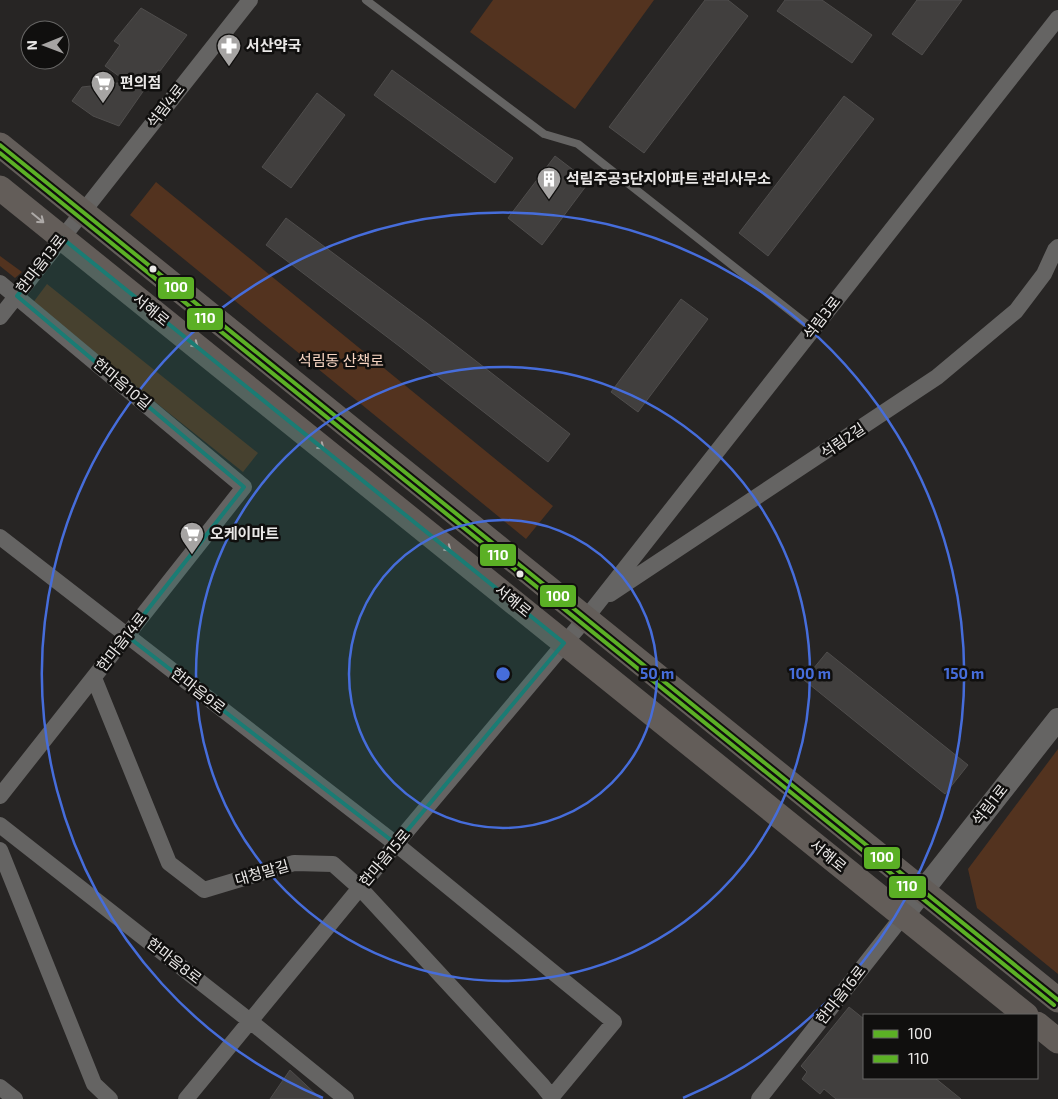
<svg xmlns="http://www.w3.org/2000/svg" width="1058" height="1099" font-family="'Exo 2','Noto Sans KR',sans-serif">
<rect width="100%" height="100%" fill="#272524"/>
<!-- green -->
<path fill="#53331f" d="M 493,0 L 654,0 L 575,109 L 470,32 Z
M 156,182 L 553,506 L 526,539 L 130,215 Z
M 0,256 L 22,272 L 15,278 L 0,266 Z
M 47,284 L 258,453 L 243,472 L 32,304 Z
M 1058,749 L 1058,974 L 977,908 L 968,869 Z"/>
<!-- building -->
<path fill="#413f3e" stroke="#4f4d4c" d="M 705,0 L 728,0 L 748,16 L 644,153 L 609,127 Z
M 785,0 L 822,0 L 872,35 L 852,63 L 777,11 Z
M 917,0 L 962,0 L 922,55 L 892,34 Z
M 141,8 L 187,35 L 160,71 L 158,70 L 119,126 L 93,116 L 72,101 L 82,87 L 127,82 L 105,66 L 120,45 L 114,41 Z
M 392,70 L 513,158 L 495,183 L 374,95 Z
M 317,93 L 345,115 L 291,188 L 262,167 Z
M 844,96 L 874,119 L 768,256 L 739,233 Z
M 555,156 L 589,182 L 542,245 L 508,218 Z
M 286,218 L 427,323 L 570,434 L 548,462 L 399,346 L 266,245 Z
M 681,299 L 708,319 L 638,412 L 611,392 Z
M 827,652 L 968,765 L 945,794 L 804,680 Z
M 849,1007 L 864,1019 L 864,1078 L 935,1078 L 961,1099 L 836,1099 L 824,1089 L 820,1094 L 802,1079 L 807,1072 L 801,1066 Z
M 290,1070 L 321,1099 L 270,1099 Z"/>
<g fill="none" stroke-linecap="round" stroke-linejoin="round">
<!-- lane -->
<path stroke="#656463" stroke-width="8" d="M 366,0 L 544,134 L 578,144 L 813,329"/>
<!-- street -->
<path stroke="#656463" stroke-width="16" d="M 0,283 L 244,487 L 0,796
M 0,317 L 250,0
M 0,537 L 396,844 L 614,1022 L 550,1099
M 610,594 L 937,377 L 1016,311 L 1044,274 L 1055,250 L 1058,247
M 94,678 L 169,863 L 204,890 L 294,863 L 333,864 L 360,888 L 542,1085 L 553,1099
M 0,825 L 250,1021 L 346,1099
M 0,850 L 94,1084 L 110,1099
M 0,1087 L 15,1099
M 186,1099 L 396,844 L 586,618 L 1058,18
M 759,1099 L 903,916"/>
<!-- secondary -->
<path stroke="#656463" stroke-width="22" d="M 903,916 L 1058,719"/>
<!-- primary -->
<path stroke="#635d59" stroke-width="25" d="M 0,145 L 1058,1000
M 0,188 L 1026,1015
M 1037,1024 L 1058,1041"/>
<defs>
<path id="bus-1" d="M 0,145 L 1058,1000"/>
<path id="bus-2" d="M 0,153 L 1054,1005"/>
</defs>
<!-- bus-1 casing -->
<use href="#bus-1" stroke="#100f0e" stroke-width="8"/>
<!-- bus-2 casing -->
<use href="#bus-2" stroke="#100f0e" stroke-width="8"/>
<!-- bus-1 -->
<use href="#bus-1" stroke="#5bb025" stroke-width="4"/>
<!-- bus-2 -->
<use href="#bus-2" stroke="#5bb025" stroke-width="4"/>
</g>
<!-- one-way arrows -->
<defs><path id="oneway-shaft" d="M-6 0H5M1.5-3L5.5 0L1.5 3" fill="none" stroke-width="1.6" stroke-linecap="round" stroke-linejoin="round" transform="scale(1.25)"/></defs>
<g stroke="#ada9a7">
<use href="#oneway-shaft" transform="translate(38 218) rotate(39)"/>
<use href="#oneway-shaft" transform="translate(192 342) rotate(39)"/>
<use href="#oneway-shaft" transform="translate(318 444) rotate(39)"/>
<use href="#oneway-shaft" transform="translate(445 546) rotate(39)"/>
</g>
<!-- marked area -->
<path fill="#1a7c74" fill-opacity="0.2" stroke="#1a7c74" stroke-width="4" stroke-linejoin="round" d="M 62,238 L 564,643 L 396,844 L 127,636 L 244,487 L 17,296 Z"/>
<!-- distance rings -->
<g fill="none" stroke="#466ddb" stroke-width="2.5">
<circle cx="503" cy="674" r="154"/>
<circle cx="503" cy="674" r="307"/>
<path d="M323 1098A461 461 0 1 1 683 1098"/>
</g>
<!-- icons -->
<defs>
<symbol id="pharmacy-pin" viewBox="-11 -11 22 30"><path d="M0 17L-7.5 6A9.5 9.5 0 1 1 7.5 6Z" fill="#a6a4a3" stroke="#100f0e"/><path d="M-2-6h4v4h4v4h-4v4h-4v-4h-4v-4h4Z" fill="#fff"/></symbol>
<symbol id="supermarket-pin" viewBox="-11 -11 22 30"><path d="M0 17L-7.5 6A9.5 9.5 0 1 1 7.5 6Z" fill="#a6a4a3" stroke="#100f0e"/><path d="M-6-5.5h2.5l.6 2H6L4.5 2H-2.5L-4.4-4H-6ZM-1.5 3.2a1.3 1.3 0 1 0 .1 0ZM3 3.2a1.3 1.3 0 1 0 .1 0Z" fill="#fff"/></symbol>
<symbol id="building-pin" viewBox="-11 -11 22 30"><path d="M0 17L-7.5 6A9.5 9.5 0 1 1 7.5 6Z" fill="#a6a4a3" stroke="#100f0e"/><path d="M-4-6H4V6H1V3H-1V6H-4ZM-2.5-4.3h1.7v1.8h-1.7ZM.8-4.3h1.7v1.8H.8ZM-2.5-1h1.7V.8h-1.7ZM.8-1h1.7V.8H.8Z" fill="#fff"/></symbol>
</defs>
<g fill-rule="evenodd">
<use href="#pharmacy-pin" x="215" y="32" width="28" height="38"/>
<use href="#supermarket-pin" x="89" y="69" width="28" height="38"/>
<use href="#building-pin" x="535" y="165" width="28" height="38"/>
<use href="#supermarket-pin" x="178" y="520" width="28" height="38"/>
</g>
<!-- markers -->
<g fill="#eae8e7" stroke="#100f0e" stroke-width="2">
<circle cx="153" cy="269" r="4.5"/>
<circle cx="520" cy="574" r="4.5"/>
</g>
<g text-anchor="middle" stroke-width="5" stroke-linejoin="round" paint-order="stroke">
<!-- poi labels -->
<g font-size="15" font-weight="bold" fill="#eae8e7" stroke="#100f0e" text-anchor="start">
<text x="246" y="51">서산약국</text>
<text x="120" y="88">편의점</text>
<text x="566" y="184">석림주공3단지아파트 관리사무소</text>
<text x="210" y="539">오케이마트</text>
</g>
<!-- street labels -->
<g font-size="15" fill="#eae8e7" stroke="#100f0e">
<text transform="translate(166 106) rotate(-52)" y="5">석림4로</text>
<text transform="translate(41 264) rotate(-52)" y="5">한마음13로</text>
<text transform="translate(151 310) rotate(39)" y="5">서해로</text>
<text transform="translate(822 318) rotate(-52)" y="5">석림3로</text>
<text transform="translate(122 384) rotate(40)" y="5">한마음10길</text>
<text transform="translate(843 441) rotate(-34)" y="5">석림2길</text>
<text transform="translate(513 601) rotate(39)" y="5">서해로</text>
<text transform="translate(122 642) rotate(-52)" y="5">한마음14로</text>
<text transform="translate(198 691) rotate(38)" y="5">한마음9로</text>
<text transform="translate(990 805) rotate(-52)" y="5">석림1로</text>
<text transform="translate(828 856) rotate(39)" y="5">서해로</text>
<text transform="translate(385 858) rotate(-50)" y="5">한마음15로</text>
<text transform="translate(262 873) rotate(-16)" y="5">대청말길</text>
<text transform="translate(174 961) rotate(38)" y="5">한마음8로</text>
<text transform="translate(841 995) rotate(-52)" y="5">한마음16로</text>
</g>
<!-- park labels -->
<g font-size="15" fill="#f8d5c2" stroke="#100f0e">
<text x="341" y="366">석림동 산책로</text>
</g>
</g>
<circle cx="503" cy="674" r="8" fill="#466ddb" stroke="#100f0e" stroke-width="2.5"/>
<g font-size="15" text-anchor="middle" font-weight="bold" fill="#466ddb" stroke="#100f0e" stroke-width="5" stroke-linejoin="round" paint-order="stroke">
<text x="657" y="679">50 m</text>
<text x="810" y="679">100 m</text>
<text x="964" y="679">150 m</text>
</g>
<g stroke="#100f0e" stroke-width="2">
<rect x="157" y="276" width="38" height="24" rx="5" fill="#5bb025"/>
<rect x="186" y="307" width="38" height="24" rx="5" fill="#5bb025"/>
<rect x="479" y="543" width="38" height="24" rx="5" fill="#5bb025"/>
<rect x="539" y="584" width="38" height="24" rx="5" fill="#5bb025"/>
<rect x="863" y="846" width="38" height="24" rx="5" fill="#5bb025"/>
<rect x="888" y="875" width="39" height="24" rx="5" fill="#5bb025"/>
</g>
<g font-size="14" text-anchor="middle" font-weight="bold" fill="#fff">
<text x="176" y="292">100</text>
<text x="205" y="323">110</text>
<text x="498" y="560">110</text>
<text x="558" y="601">100</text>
<text x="882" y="862">100</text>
<text x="907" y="891">110</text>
</g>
<!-- legend -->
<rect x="863" y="1014" width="175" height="65" fill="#100f0e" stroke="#676665"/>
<rect x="873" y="1030" width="25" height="8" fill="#5bb025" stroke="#676665"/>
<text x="908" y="1039" font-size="15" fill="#eae8e7">100</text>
<rect x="873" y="1055" width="25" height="8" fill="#5bb025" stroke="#676665"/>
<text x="908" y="1064" font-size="15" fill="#eae8e7">110</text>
<!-- north arrow -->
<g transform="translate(45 45) rotate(269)"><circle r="24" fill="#100f0e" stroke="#676665"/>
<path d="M0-4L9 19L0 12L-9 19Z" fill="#a6a4a3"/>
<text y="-8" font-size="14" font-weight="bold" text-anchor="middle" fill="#eae8e7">N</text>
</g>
</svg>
